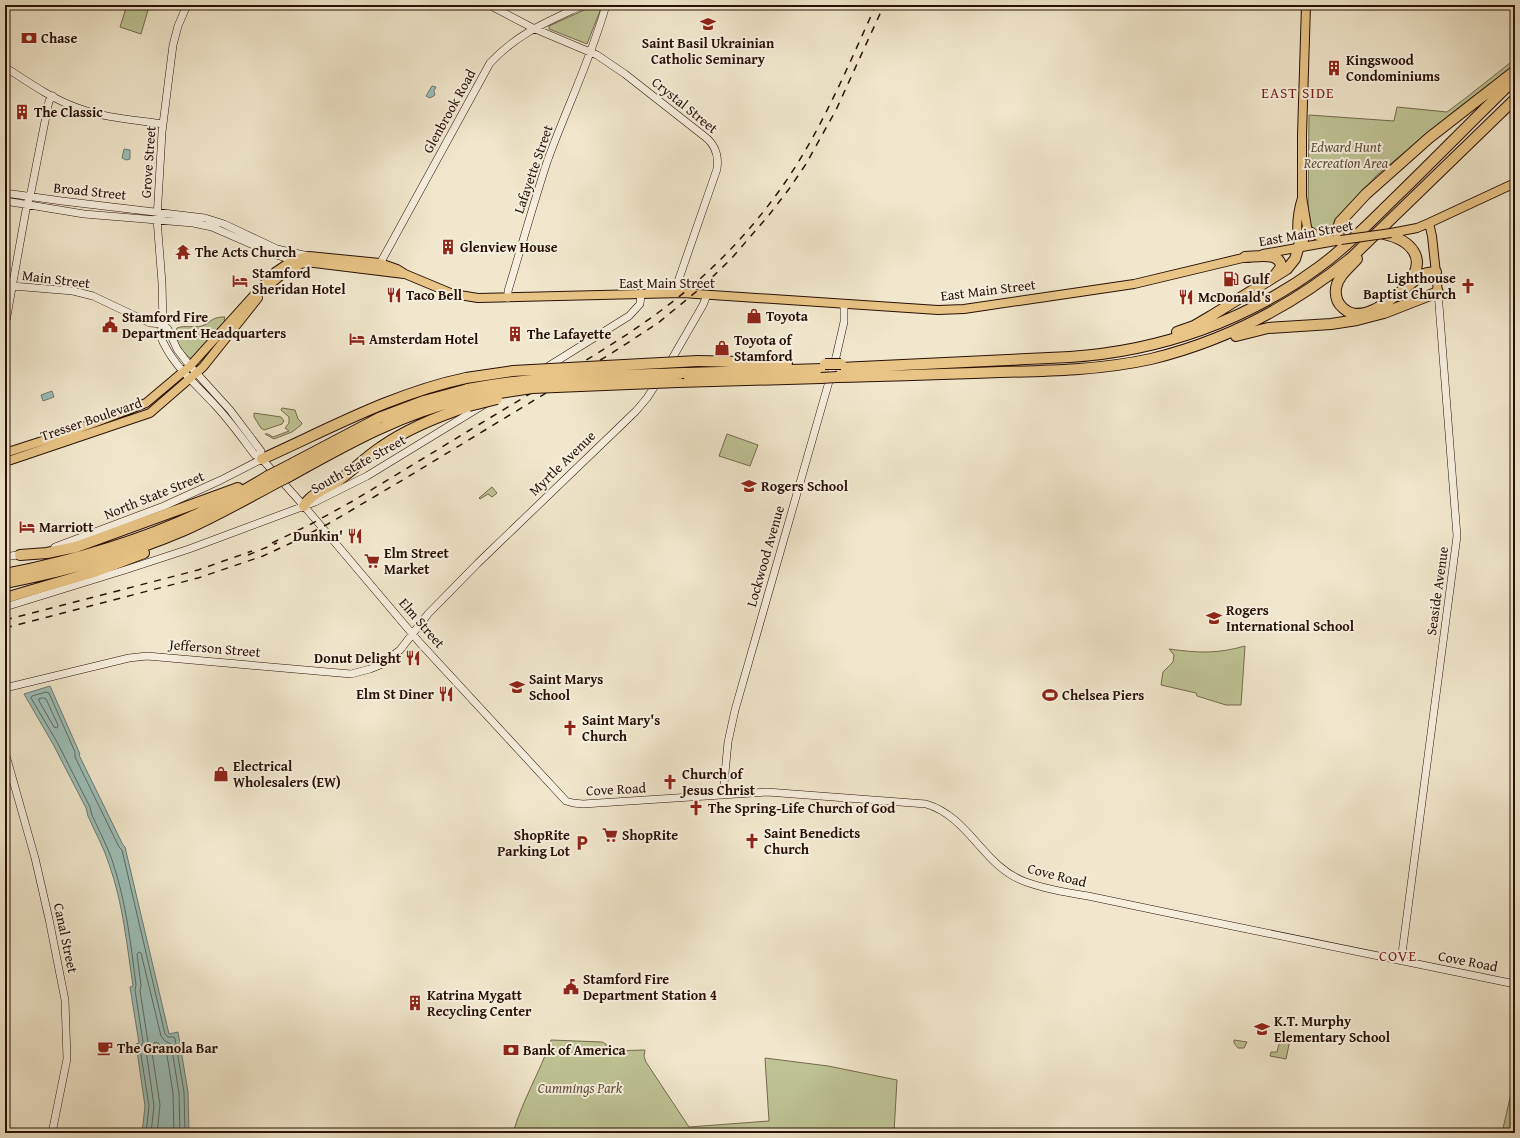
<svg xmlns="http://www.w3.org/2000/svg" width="1520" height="1138" font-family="'Gentium Book Plus',serif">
<rect width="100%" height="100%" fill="#f1e7cc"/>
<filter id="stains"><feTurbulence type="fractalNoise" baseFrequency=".005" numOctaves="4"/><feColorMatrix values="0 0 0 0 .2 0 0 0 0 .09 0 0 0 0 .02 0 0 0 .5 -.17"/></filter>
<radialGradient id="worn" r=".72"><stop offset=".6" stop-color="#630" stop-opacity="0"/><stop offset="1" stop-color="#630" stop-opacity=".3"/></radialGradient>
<!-- green -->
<path fill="#bec495" stroke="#746a4e" d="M 127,5 L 148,10 L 141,34 L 120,27 Z
M 593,6 L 598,6 L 600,11 L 587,44 L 549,29 L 549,26 Z
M 1515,59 L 1515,65 L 1457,109 L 1400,156 L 1376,176 L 1345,211 L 1332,228 L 1326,232 L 1320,232 C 1312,230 1309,223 1308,215 L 1309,115 L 1394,121 L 1397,107 L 1447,112 L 1467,97 Z
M 222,317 L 225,317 L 224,320 L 226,322 L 192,359 C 183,354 171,338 177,328 C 185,325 194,328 202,326 C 211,323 210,318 222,317 Z
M 282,408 L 295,410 L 298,419 L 302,423 L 301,425 L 292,432 L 274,439 L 265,434 L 268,434 L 273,437 L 289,431 L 285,428 L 289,423 L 289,417 L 281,410 Z
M 254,413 L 281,417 L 284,421 L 282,424 L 264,430 L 261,428 L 254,417 Z
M 727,434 L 758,445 L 750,466 L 719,456 Z
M 492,487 L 497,493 L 492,497 L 488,494 L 480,499 L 479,498 Z
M 1245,646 L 1241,705 L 1226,705 L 1197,696 L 1196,693 L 1161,685 L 1163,672 L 1173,662 L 1174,655 L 1169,649 C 1199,653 1216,654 1245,646 Z
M 551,1040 L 602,1042 L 606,1044 L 607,1051 L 645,1050 L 644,1056 L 646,1062 L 689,1127 L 769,1121 L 765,1058 L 828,1066 L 897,1080 L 894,1133 L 513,1133 C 522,1101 540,1072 551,1040 Z
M 1234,1040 L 1247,1042 L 1244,1048 L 1238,1048 L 1234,1043 Z
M 1283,1040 L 1290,1040 L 1286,1059 L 1270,1056 L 1271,1052 L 1277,1052 L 1279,1044 Z
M 1515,1076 L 1515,1133 L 1502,1133 Z"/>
<!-- water -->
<path fill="#9bbfb8" stroke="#6d7971" d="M 432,86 L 436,87 L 434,91 L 435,95 L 430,98 L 426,96 Z
M 124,149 L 130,150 L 130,159 L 126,160 L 122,158 Z
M 52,391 L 54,397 L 43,401 L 41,395 Z
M 50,686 L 80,754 L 79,755 L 123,845 L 125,847 L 169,1034 L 178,1032 L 188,1092 L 189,1133 L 142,1133 L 145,1106 L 136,1044 L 139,1043 L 130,987 L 133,986 C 127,946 123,903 109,864 C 104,848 95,832 88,816 L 86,808 L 53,744 L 24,694 Z"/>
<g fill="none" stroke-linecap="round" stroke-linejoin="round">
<!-- shore -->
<path stroke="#62685f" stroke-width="1" d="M 44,698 L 46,699 L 58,725 L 57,728 L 54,727 L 39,701 L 39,699 Z
M 146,1133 L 149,1106 L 140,1049 L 143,1042 L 135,990 L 136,985 C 131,945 126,902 113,863 C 108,847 99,831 92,815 L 90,807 L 57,742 L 31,698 L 32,696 L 46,692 L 49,693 L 75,752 L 75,757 L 119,847 L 122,850 L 165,1034 L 168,1037 L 174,1037 L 175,1039 L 184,1092 L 185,1133
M 151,1133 L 154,1106 L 146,1050 L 148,1042 L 140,991 L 141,985 L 137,954 L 139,952 L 141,953 L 161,1036 L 165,1041 L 171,1044 L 179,1093 L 180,1133
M 157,1133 L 160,1105 L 152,1052 L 154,1043 L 156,1042 L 166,1049 L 173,1093 L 174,1133"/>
<defs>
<path id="secondary" d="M 187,5 L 178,26 L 173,45 L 162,132 L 157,219 L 162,283 L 163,324 L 160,335 C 171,364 195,383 215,405 C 230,421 242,438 255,455 L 260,455
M 489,5 L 533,28 L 597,55 L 625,74 L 704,136 C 715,144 719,155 717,169 L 674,293
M 5,67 C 28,82 52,99 78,108 C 104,118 135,120 163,124
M 5,193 L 62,201 L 205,218 L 224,224 L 277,249 L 308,256
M 5,201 L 84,214 L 193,223 L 212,227 L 276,255 L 296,261
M 379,268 L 382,260 L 490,63 C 518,33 547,22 583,5
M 12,286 L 73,291 L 93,296 L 150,323 L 163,324
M 508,298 L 508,291 C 521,248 533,205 547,162 C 566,109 591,59 606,5
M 163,324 L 168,329 L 177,349 L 190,366 L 230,410 L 261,451 L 260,455 L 262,459 L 304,506 L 420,643 L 566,801 L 573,803 L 583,804 L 767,792 L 926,804 C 970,817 983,867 1026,882 C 1046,889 1068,893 1088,896 C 1117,902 1146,908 1174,914 C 1288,938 1402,960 1515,984
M 5,327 L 27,204 L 30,197 L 49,101 L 53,96
M 669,364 L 703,305 L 707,295
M 544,369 L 629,316 L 640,304 L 641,294
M 55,547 L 164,506 L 221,480 L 262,459
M 5,557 L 23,554
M 5,607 L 128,569 L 189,549 L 315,502 L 367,476 L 485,404
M 5,688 L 129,658 L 147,656 L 351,674 L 370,669 L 380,665 L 400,650 L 428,614 L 478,563 L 636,411 L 647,398 L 658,381
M 5,752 L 35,858 L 49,919 L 65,1000 L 67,1059 L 52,1133
M 723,794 L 728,742 L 735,710 L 836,357 L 844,322 L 844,304
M 1401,961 L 1457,536 L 1438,292"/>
<path id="primary" d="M 1429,223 L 1432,236 L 1438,292
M 1306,229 L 1318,236 L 1333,240
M 1391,233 L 1417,228 L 1429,223 L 1515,183
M 1299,246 L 1304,240 L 1307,227 L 1302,197 L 1302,135 L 1306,5
M 1299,246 C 1296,230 1297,213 1302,198
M 1263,254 L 1341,240
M 267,288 C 280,275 289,269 306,262 L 404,274
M 5,453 L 70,432 L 146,403 L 190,366 L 275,272 L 293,260 L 309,256 L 380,263 L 397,269 L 405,274 L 453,294 L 478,298 L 682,293 L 938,310 L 964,309 L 1134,284 L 1251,256
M 5,462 L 150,413 L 203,367 L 258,298"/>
<path id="highway" d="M 1384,234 C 1411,240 1429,259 1407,284
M 1339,240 L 1338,228 L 1340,222 L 1366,194 L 1429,138 L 1515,71
M 1245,257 C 1256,257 1281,251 1281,267 L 1275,275
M 1357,259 C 1349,268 1338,276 1336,288 C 1335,296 1337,303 1343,308 C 1366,330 1405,285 1424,274 C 1428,272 1432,273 1436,272
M 1177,332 L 1194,326 L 1211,316 L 1287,269 L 1295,259 L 1299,246
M 1236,336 L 1268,328 L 1331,324 L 1357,320 L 1384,313 L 1438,292
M 698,361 L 787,363
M 840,368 L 1070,357 C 1160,351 1246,321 1319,267 C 1348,246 1373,219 1399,194 C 1438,156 1476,117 1515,79
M 684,373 L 824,369
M 837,377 C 891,376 946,374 1000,372 C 1051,371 1101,370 1151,359 C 1225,341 1292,306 1351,258 L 1515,99
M 678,382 L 821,378
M 262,459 C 329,429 394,393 466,378
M 282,469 L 379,418 L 424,401 L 468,389
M 288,477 C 349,443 400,414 468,398
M 304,506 C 310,494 328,488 338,481 C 353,470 366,457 381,447 C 408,428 439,416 469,406
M 20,555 L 47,553 L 76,547 L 238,488
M 5,574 C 98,556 188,526 268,476
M 5,583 C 67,571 127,555 185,530 C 216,516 245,500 274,484
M 5,598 L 94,572 L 144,553"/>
</defs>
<!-- secondary casing -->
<use href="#secondary" stroke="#291006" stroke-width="8"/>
<!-- primary casing -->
<use href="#primary" stroke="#291006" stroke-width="10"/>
<!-- highway casing -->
<use href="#highway" stroke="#291006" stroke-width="12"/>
<!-- secondary -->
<use href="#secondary" stroke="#f6efde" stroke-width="7"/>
<!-- primary -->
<use href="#primary" stroke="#e8c486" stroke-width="8"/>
<!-- highway -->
<use href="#highway" stroke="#e8c486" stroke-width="10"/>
<!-- rail -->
<path stroke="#291006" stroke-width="1.5" stroke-dasharray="7 7" stroke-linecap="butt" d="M 272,543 L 311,524 L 351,502 C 408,468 466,432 523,398 C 569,370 616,344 659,312 C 707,277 750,233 784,184 C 822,129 848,66 876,5
M 248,555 L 277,543
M 5,620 L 198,570 L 252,551
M 5,628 L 198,578 L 263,556 L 289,544 L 328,524 L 406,478 L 612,353 L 658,323 L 702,287 L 731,259 L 769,215 L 789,189 L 806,164 L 836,110 L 884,5"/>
<defs>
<path id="primary-bridge" d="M 1341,240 L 1391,233"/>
<path id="highway-bridge" d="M 825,364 L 841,364
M 466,378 L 513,371 L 698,361
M 821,378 L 837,377
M 468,389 C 539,375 612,376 684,373
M 468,398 L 532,388 L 678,382
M 469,406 L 497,399
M 268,476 L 282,469
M 274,484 L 288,477"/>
</defs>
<!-- primary-bridge casing -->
<use href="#primary-bridge" stroke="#291006" stroke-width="10" stroke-linecap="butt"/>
<!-- highway-bridge casing -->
<use href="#highway-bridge" stroke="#291006" stroke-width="12" stroke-linecap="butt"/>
<!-- primary-bridge -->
<use href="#primary-bridge" stroke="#e8c486" stroke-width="8"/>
<!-- highway-bridge -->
<use href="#highway-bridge" stroke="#e8c486" stroke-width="10"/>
</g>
<!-- icons -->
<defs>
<symbol id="university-bare" viewBox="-9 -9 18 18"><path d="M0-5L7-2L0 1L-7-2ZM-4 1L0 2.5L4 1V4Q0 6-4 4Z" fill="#8f2418" stroke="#f6efde" stroke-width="2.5" paint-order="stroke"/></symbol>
<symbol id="bank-bare" viewBox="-9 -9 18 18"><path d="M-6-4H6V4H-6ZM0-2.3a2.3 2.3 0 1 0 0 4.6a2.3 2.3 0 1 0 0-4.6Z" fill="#8f2418" stroke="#f6efde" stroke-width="2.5" paint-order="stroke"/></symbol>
<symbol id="building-bare" viewBox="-9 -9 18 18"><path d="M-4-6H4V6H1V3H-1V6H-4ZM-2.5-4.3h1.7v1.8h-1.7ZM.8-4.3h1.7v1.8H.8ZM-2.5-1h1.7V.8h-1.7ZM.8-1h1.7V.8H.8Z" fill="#8f2418" stroke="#f6efde" stroke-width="2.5" paint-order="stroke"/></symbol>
<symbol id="temple-bare" viewBox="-9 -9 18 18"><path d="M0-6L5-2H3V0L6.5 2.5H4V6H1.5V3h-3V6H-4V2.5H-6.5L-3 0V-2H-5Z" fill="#8f2418" stroke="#f6efde" stroke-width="2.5" paint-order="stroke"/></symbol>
<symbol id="fuel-bare" viewBox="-9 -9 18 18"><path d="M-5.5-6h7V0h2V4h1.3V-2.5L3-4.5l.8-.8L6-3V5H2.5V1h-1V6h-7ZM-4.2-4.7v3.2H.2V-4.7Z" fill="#8f2418" stroke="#f6efde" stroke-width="2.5" paint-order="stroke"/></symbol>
<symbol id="hotel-bare" viewBox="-9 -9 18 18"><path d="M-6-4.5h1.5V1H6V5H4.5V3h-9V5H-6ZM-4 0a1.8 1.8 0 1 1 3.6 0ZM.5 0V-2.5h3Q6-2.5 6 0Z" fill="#8f2418" stroke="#f6efde" stroke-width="2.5" paint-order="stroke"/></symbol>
<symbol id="church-bare" viewBox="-9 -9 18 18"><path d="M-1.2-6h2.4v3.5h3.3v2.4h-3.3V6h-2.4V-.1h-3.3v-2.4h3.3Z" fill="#8f2418" stroke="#f6efde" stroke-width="2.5" paint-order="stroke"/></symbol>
<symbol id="restaurant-bare" viewBox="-9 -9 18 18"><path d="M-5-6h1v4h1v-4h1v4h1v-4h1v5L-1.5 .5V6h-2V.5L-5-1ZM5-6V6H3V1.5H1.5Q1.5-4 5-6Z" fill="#8f2418" stroke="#f6efde" stroke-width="2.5" paint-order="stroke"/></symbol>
<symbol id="shop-bare" viewBox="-9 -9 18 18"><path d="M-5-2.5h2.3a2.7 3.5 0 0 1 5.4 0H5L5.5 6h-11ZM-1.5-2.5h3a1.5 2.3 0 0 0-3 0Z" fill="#8f2418" stroke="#f6efde" stroke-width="2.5" paint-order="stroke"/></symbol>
<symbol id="civic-bare" viewBox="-9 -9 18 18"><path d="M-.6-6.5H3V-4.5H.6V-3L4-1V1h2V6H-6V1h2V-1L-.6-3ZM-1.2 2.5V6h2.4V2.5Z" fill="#8f2418" stroke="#f6efde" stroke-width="2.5" paint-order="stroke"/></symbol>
<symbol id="school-bare" viewBox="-9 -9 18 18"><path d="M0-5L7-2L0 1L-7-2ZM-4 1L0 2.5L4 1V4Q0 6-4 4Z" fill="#8f2418" stroke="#f6efde" stroke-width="2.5" paint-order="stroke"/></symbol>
<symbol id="supermarket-bare" viewBox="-9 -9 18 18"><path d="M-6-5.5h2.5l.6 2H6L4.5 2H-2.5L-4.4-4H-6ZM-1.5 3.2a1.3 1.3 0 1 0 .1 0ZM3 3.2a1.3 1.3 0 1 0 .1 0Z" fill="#8f2418" stroke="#f6efde" stroke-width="2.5" paint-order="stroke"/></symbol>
<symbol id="stadium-bare" viewBox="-9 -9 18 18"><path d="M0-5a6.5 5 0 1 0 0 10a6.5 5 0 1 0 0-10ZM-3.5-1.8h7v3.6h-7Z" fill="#8f2418" stroke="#f6efde" stroke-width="2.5" paint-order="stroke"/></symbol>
<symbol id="parking-bare" viewBox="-9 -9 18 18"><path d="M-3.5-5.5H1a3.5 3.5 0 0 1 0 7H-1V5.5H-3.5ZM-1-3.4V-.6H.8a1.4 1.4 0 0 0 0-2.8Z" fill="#8f2418" stroke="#f6efde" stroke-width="2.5" paint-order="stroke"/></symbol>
<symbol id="cafe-bare" viewBox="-9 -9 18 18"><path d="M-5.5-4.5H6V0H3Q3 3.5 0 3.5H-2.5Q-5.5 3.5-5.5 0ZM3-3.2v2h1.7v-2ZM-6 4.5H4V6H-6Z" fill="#8f2418" stroke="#f6efde" stroke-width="2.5" paint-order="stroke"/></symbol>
</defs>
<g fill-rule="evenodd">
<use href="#university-bare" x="697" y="13" width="22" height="22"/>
<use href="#bank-bare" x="18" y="27" width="22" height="22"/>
<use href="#building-bare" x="1323" y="57" width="22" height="22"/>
<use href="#building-bare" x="11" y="101" width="22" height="22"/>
<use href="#building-bare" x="437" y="236" width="22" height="22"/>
<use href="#temple-bare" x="172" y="241" width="22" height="22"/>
<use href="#fuel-bare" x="1220" y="268" width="22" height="22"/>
<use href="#hotel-bare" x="229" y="270" width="22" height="22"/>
<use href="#church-bare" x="1457" y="275" width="22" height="22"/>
<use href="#restaurant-bare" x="383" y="284" width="22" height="22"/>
<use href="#restaurant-bare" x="1175" y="286" width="22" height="22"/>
<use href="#shop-bare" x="743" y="305" width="22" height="22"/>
<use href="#civic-bare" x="99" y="314" width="22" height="22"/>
<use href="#building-bare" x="504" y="323" width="22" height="22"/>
<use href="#hotel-bare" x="346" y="328" width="22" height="22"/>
<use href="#shop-bare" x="711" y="337" width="22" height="22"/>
<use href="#school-bare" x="738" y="475" width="22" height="22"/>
<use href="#hotel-bare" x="16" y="516" width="22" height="22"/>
<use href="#restaurant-bare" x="344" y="525" width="22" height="22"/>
<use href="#supermarket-bare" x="361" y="550" width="22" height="22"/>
<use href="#school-bare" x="1203" y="607" width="22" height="22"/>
<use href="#restaurant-bare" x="402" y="647" width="22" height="22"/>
<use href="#school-bare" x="506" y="676" width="22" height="22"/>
<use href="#restaurant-bare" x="435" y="683" width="22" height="22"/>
<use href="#stadium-bare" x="1039" y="684" width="22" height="22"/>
<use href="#church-bare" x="559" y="717" width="22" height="22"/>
<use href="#shop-bare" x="210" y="763" width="22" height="22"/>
<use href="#church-bare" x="659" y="771" width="22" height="22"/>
<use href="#church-bare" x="685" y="797" width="22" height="22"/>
<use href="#supermarket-bare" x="599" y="824" width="22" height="22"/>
<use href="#church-bare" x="741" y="830" width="22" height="22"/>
<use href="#parking-bare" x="571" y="832" width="22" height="22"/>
<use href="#civic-bare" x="560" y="976" width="22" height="22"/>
<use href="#building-bare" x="404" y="992" width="22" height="22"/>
<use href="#school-bare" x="1251" y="1018" width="22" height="22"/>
<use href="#cafe-bare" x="94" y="1037" width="22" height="22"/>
<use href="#bank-bare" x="500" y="1039" width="22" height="22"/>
</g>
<g text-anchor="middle" stroke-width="4" stroke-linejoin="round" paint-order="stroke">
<!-- poi labels -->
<g font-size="14" font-weight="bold" fill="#291006" stroke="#f6efde" text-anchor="start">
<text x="41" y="43">Chase</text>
<text x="708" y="48" text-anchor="middle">Saint Basil Ukrainian<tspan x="708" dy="16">Catholic Seminary</tspan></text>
<text x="1346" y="65">Kingswood<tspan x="1346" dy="16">Condominiums</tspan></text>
<text x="34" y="117">The Classic</text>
<text x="460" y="252">Glenview House</text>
<text x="195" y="257">The Acts Church</text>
<text x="252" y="278">Stamford<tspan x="252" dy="16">Sheridan Hotel</tspan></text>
<text x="1456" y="283" text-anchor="end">Lighthouse<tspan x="1456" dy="16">Baptist Church</tspan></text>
<text x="1243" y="284">Gulf</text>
<text x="406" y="300">Taco Bell</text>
<text x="1198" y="302">McDonald's</text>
<text x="766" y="321">Toyota</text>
<text x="122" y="322">Stamford Fire<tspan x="122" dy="16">Department Headquarters</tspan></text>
<text x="527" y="339">The Lafayette</text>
<text x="369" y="344">Amsterdam Hotel</text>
<text x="734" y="345">Toyota of<tspan x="734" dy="16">Stamford</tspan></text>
<text x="761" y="491">Rogers School</text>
<text x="39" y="532">Marriott</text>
<text x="343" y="541" text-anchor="end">Dunkin'</text>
<text x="384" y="558">Elm Street<tspan x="384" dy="16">Market</tspan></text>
<text x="1226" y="615">Rogers<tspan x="1226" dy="16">International School</tspan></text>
<text x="401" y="663" text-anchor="end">Donut Delight</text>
<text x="529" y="684">Saint Marys<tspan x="529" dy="16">School</tspan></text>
<text x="434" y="699" text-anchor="end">Elm St Diner</text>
<text x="1062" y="700">Chelsea Piers</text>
<text x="582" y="725">Saint Mary's<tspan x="582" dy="16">Church</tspan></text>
<text x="233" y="771">Electrical<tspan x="233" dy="16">Wholesalers (EW)</tspan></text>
<text x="682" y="779">Church of<tspan x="682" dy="16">Jesus Christ</tspan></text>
<text x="708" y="813">The Spring-Life Church of God</text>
<text x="764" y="838">Saint Benedicts<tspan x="764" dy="16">Church</tspan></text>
<text x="570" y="840" text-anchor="end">ShopRite<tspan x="570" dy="16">Parking Lot</tspan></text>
<text x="622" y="840">ShopRite</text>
<text x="583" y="984">Stamford Fire<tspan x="583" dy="16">Department Station 4</tspan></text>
<text x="427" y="1000">Katrina Mygatt<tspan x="427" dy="16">Recycling Center</tspan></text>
<text x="1274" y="1026">K.T. Murphy<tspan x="1274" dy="16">Elementary School</tspan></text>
<text x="117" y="1053">The Granola Bar</text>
<text x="523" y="1055">Bank of America</text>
</g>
<!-- street labels -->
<g font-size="14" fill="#291006" stroke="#f6efde">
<text transform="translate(685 105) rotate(39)" y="5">Crystal Street</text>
<text transform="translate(449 111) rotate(-61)" y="5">Glenbrook Road</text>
<text transform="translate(148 162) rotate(-86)" y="5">Grove Street</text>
<text transform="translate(533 169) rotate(-71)" y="5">Lafayette Street</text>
<text transform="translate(90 191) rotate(6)" y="5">Broad Street</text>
<text transform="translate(1306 233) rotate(-10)" y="5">East Main Street</text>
<text transform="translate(56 279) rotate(7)" y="5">Main Street</text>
<text x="667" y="288">East Main Street</text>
<text transform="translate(988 290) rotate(-7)" y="5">East Main Street</text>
<text transform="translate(91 419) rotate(-19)" y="5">Tresser Boulevard</text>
<text transform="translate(562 463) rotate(-44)" y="5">Myrtle Avenue</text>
<text transform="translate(358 464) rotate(-29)" y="5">South State Street</text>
<text transform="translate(154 495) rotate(-22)" y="5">North State Street</text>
<text transform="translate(765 556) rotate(-74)" y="5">Lockwood Avenue</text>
<text transform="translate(1437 591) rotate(-82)" y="5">Seaside Avenue</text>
<text transform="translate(422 623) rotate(49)" y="5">Elm Street</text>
<text transform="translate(215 648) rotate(5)" y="5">Jefferson Street</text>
<text transform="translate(616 789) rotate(-3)" y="5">Cove Road</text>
<text transform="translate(1057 875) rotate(14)" y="5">Cove Road</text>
<text transform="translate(66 938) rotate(78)" y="5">Canal Street</text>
<text transform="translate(1468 961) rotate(11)" y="5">Cove Road</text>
</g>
<!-- park labels -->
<g font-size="14" font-style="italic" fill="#5d4f38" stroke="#f6efde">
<text x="1346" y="152">Edward Hunt<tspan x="1346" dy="16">Recreation Area</tspan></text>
<text x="580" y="1093">Cummings Park</text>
</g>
<!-- neighbourhood labels -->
<g font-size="15" letter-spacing="1" fill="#7a1f14" stroke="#f6efde">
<text x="1298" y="98">EAST SIDE</text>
<text x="1398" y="961">COVE</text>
</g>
</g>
<!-- margin -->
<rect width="1520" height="1138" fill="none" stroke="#f1e7cc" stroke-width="20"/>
<rect x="6" y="6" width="1508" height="1126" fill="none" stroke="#291006" stroke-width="2"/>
<rect x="10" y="10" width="1500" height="1118" fill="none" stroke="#291006"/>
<rect width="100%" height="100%" filter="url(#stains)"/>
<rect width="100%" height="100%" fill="url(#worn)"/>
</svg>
